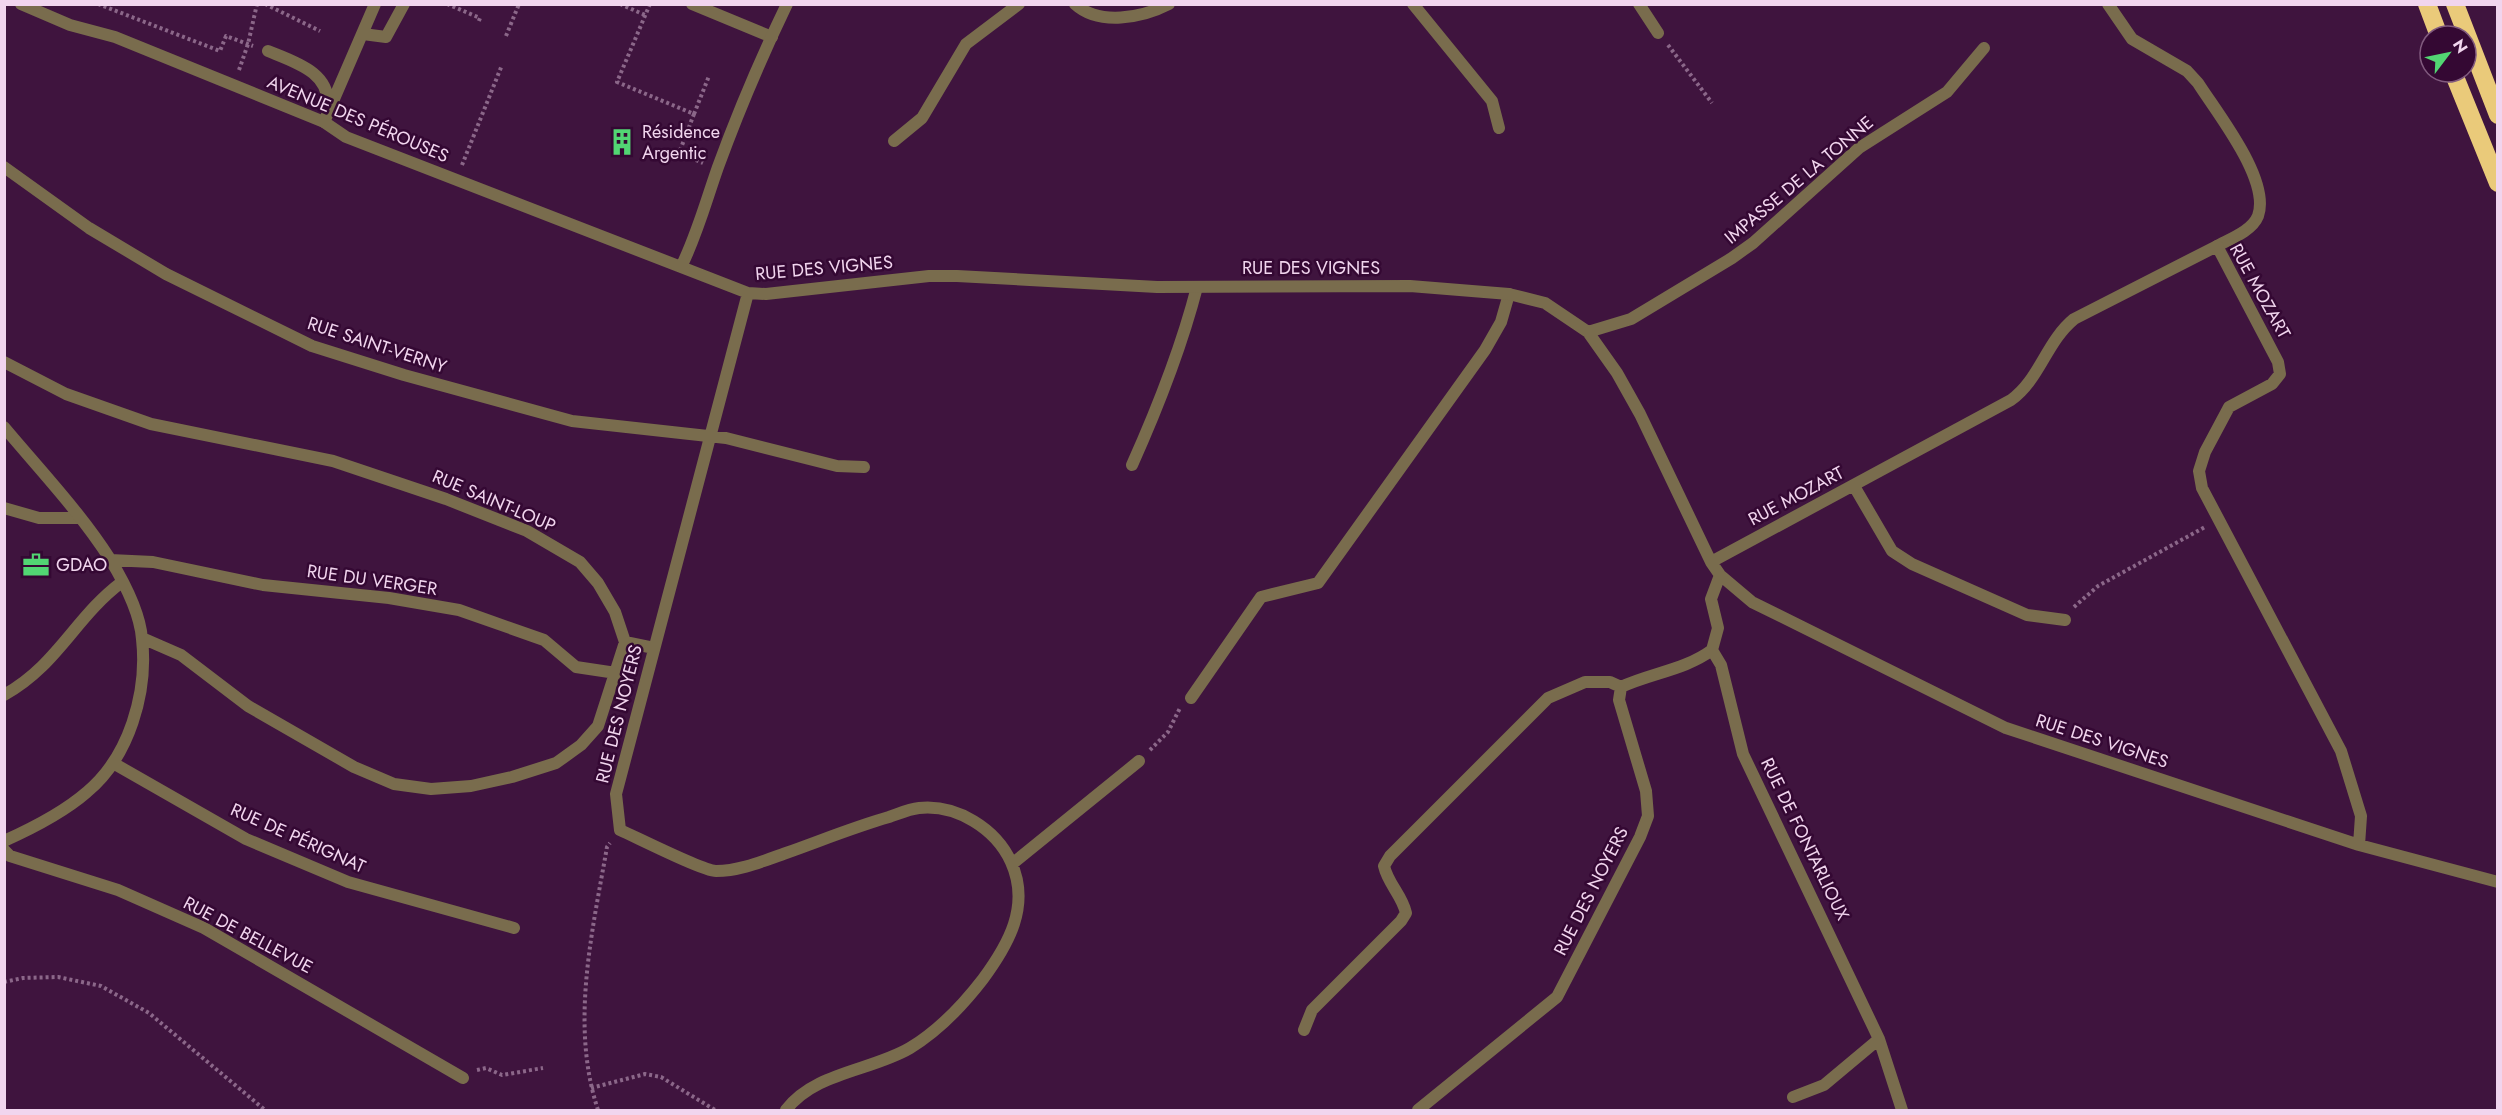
<svg xmlns="http://www.w3.org/2000/svg" width="2502" height="1115" font-family="Jost,sans-serif">
<rect width="100%" height="100%" fill="#3f143e"/>
<g fill="none" stroke-linecap="round" stroke-linejoin="round">
<!-- path -->
<path stroke="#8b6789" stroke-width="4" stroke-dasharray="3 3" stroke-linecap="butt" d="M 98,4 L 220,51 L 226,36 L 253,46
M 265,4 L 320,31
M 447,4 L 480,18 L 478,23
M 620,4 L 645,15
M 650,4 L 617,82 L 694,114 L 679,153 L 703,163
M 506,36 L 519,4
M 1668,45 L 1712,103
M 239,70 L 248,44 L 257,4
M 694,114 L 709,76
M 462,165 L 502,65
M 2074,607 L 2098,586 L 2205,527
M 1150,750 L 1168,732 L 1180,708
M 4,982 L 23,978 L 58,977 L 101,986 L 149,1013 L 265,1110
M 477,1070 L 486,1068 L 502,1075 L 543,1068
M 591,1088 L 645,1074 L 661,1077 L 715,1110
M 598,1110 C 570,1025 592,933 607,847 L 610,843"/>
<!-- lane -->
<path stroke="#796c4d" stroke-width="12" d="M 692,4 L 772,37
M 2108,4 L 2132,39 L 2187,71 L 2198,83 C 2217,113 2271,180 2258,216 C 2252,231 2230,239 2217,246
M 363,34 L 386,37 L 404,4
M 268,51 C 295,62 333,73 327,109
M 324,122 L 375,4
M 1132,465 C 1158,407 1181,349 1197,287
M 4,508 L 39,518 L 79,518
M 1191,698 L 1261,597 L 1318,583 L 1485,350 L 1501,322 L 1509,294"/>
<!-- street -->
<path stroke="#796c4d" stroke-width="12" d="M 21,4 L 70,25 L 115,37 L 324,122 L 346,137 L 748,293 L 766,294 L 929,276 L 957,276 L 1157,287 L 1410,286 L 1509,294 L 1545,303 L 1588,332 L 1617,373 L 1640,414 L 1711,562 L 1720,575 L 1752,602 L 2006,728 L 2359,845 L 2498,882
M 1075,4 C 1099,26 1142,18 1169,4
M 1413,4 L 1492,101 L 1499,128
M 1639,4 L 1658,33
M 894,141 L 922,118 L 966,44 L 1019,4
M 4,167 L 89,228 L 166,274 L 312,346 L 404,375 L 572,421 L 726,438 L 837,466 L 864,467
M 681,267 C 697,235 706,201 718,167 C 738,112 761,58 787,4
M 748,293 L 616,794 L 620,830 C 636,837 703,871 716,871 C 740,871 763,861 786,853 C 820,841 854,827 889,817 C 898,814 909,809 919,808 C 957,804 996,829 1011,862 C 1031,906 1008,945 983,979 C 963,1005 938,1031 910,1048 C 871,1071 815,1072 786,1110
M 1588,332 L 1631,319 L 1732,258 L 1753,243 L 1859,148 L 1947,92 L 1984,48
M 4,362 L 66,394 L 151,424 L 333,461 L 446,499 L 527,531 L 580,562 L 598,583 L 615,612 L 625,642 L 598,726 L 581,745 L 556,763 L 512,777 L 471,786 L 431,789 L 394,784 L 354,767 L 248,706 L 181,655 L 142,638
M 4,427 C 40,470 80,512 110,559 C 124,582 140,612 142,639 C 148,693 129,757 87,792 C 63,813 33,828 4,841
M 1854,486 L 1892,551 L 1912,564 L 2027,615 L 2065,620
M 110,560 L 153,562 L 263,585 L 389,598 L 459,610 L 544,640 L 576,667 L 616,673
M 1711,562 L 2011,400 C 2040,379 2046,342 2074,319 L 2217,246 L 2278,362 L 2280,374 L 2272,384 L 2229,407 L 2205,452 L 2199,471 L 2202,488 L 2341,751 L 2361,816 L 2359,845
M 625,642 L 654,648
M 1712,650 L 1721,665 L 1743,754 L 1879,1039 L 1902,1110
M 1712,650 L 1718,628 L 1711,599 L 1720,575
M 4,695 C 58,665 75,617 122,582
M 113,763 L 246,839 L 348,882 L 514,928
M 4,850 L 10,856 L 118,890 L 204,928 L 463,1078
M 1012,864 L 1139,761
M 1304,1030 L 1312,1010 L 1401,921 L 1406,913 C 1402,895 1388,884 1384,866 L 1390,856 L 1548,698 L 1585,682 L 1610,682 L 1621,687
M 1793,1097 L 1824,1085 L 1879,1039
M 1418,1110 L 1557,997 L 1640,837 L 1648,816 L 1646,791 L 1619,700 L 1621,687 C 1651,673 1685,670 1712,650"/>
<!-- highway -->
<path stroke="#eaca7a" stroke-width="18" d="M 2427,4 L 2439,36
M 2455,4 L 2498,115
M 2453,72 L 2498,183"/>
</g>
<!-- icons -->
<defs>
<symbol id="building-bare" viewBox="-9 -9 18 18"><path d="M-4-6H4V6H1V3H-1V6H-4ZM-2.5-4.3h1.7v1.8h-1.7ZM.8-4.3h1.7v1.8H.8ZM-2.5-1h1.7V.8h-1.7ZM.8-1h1.7V.8H.8Z" fill="#52d673" stroke="#340833" stroke-width="2.5" paint-order="stroke"/></symbol>
<symbol id="office-bare" viewBox="-9 -9 18 18"><path d="M-6-3h4V-5.5h4V-3h4V5H-6ZM-1-4.5V-3h2v-1.5ZM-6 0V1H6V0Z" fill="#52d673" stroke="#340833" stroke-width="2.5" paint-order="stroke"/></symbol>
</defs>
<g fill-rule="evenodd">
<use href="#building-bare" x="603" y="123" width="38" height="38"/>
<use href="#office-bare" x="17" y="546" width="38" height="38"/>
</g>
<g text-anchor="middle" stroke-width="5" stroke-linejoin="round" paint-order="stroke">
<!-- street labels -->
<g font-size="18" fill="#f1d5ee" stroke="#340833">
<text transform="translate(358 119) rotate(23)" y="6">AVENUE DES PÉROUSES</text>
<text transform="translate(1799 180) rotate(-40)" y="6">IMPASSE DE LA TONNE</text>
<text transform="translate(824 268) rotate(-5)" y="6">RUE DES VIGNES</text>
<text x="1311" y="274">RUE DES VIGNES</text>
<text transform="translate(2260 291) rotate(61)" y="6">RUE MOZART</text>
<text transform="translate(377 345) rotate(18)" y="6">RUE SAINT-VERNY</text>
<text transform="translate(1796 496) rotate(-28)" y="6">RUE MOZART</text>
<text transform="translate(494 501) rotate(23)" y="6">RUE SAINT-LOUP</text>
<text transform="translate(372 580) rotate(8)" y="6">RUE DU VERGER</text>
<text transform="translate(619 714) rotate(-76)" y="6">RUE DES NOYERS</text>
<text transform="translate(2102 741) rotate(18)" y="6">RUE DES VIGNES</text>
<text transform="translate(298 838) rotate(24)" y="6">RUE DE PÉRIGNAT</text>
<text transform="translate(1805 839) rotate(64)" y="6">RUE DE FONTARLIOUX</text>
<text transform="translate(1591 891) rotate(-63)" y="6">RUE DES NOYERS</text>
<text transform="translate(248 935) rotate(28)" y="6">RUE DE BELLEVUE</text>
</g>
<!-- poi labels -->
<g font-size="18" fill="#f1d5ee" stroke="#340833" text-anchor="start">
<text x="642" y="138">Résidence<tspan x="642" dy="21">Argentic</tspan></text>
<text x="56" y="571">GDAO</text>
</g>
</g>
<!-- border -->
<rect width="2502" height="1115" fill="none" stroke="#f1d5ee" stroke-width="12"/>
<!-- north arrow -->
<g transform="translate(2448 54) rotate(58)"><circle r="28" fill="#340833" stroke="#805a7e" stroke-width="1.5"/>
<path d="M0-4.5L10 22L0 15L-10 22Z" fill="#52d673"/>
<text y="-9" font-size="16" font-weight="bold" text-anchor="middle" fill="#f1d5ee">N</text>
</g>
</svg>
